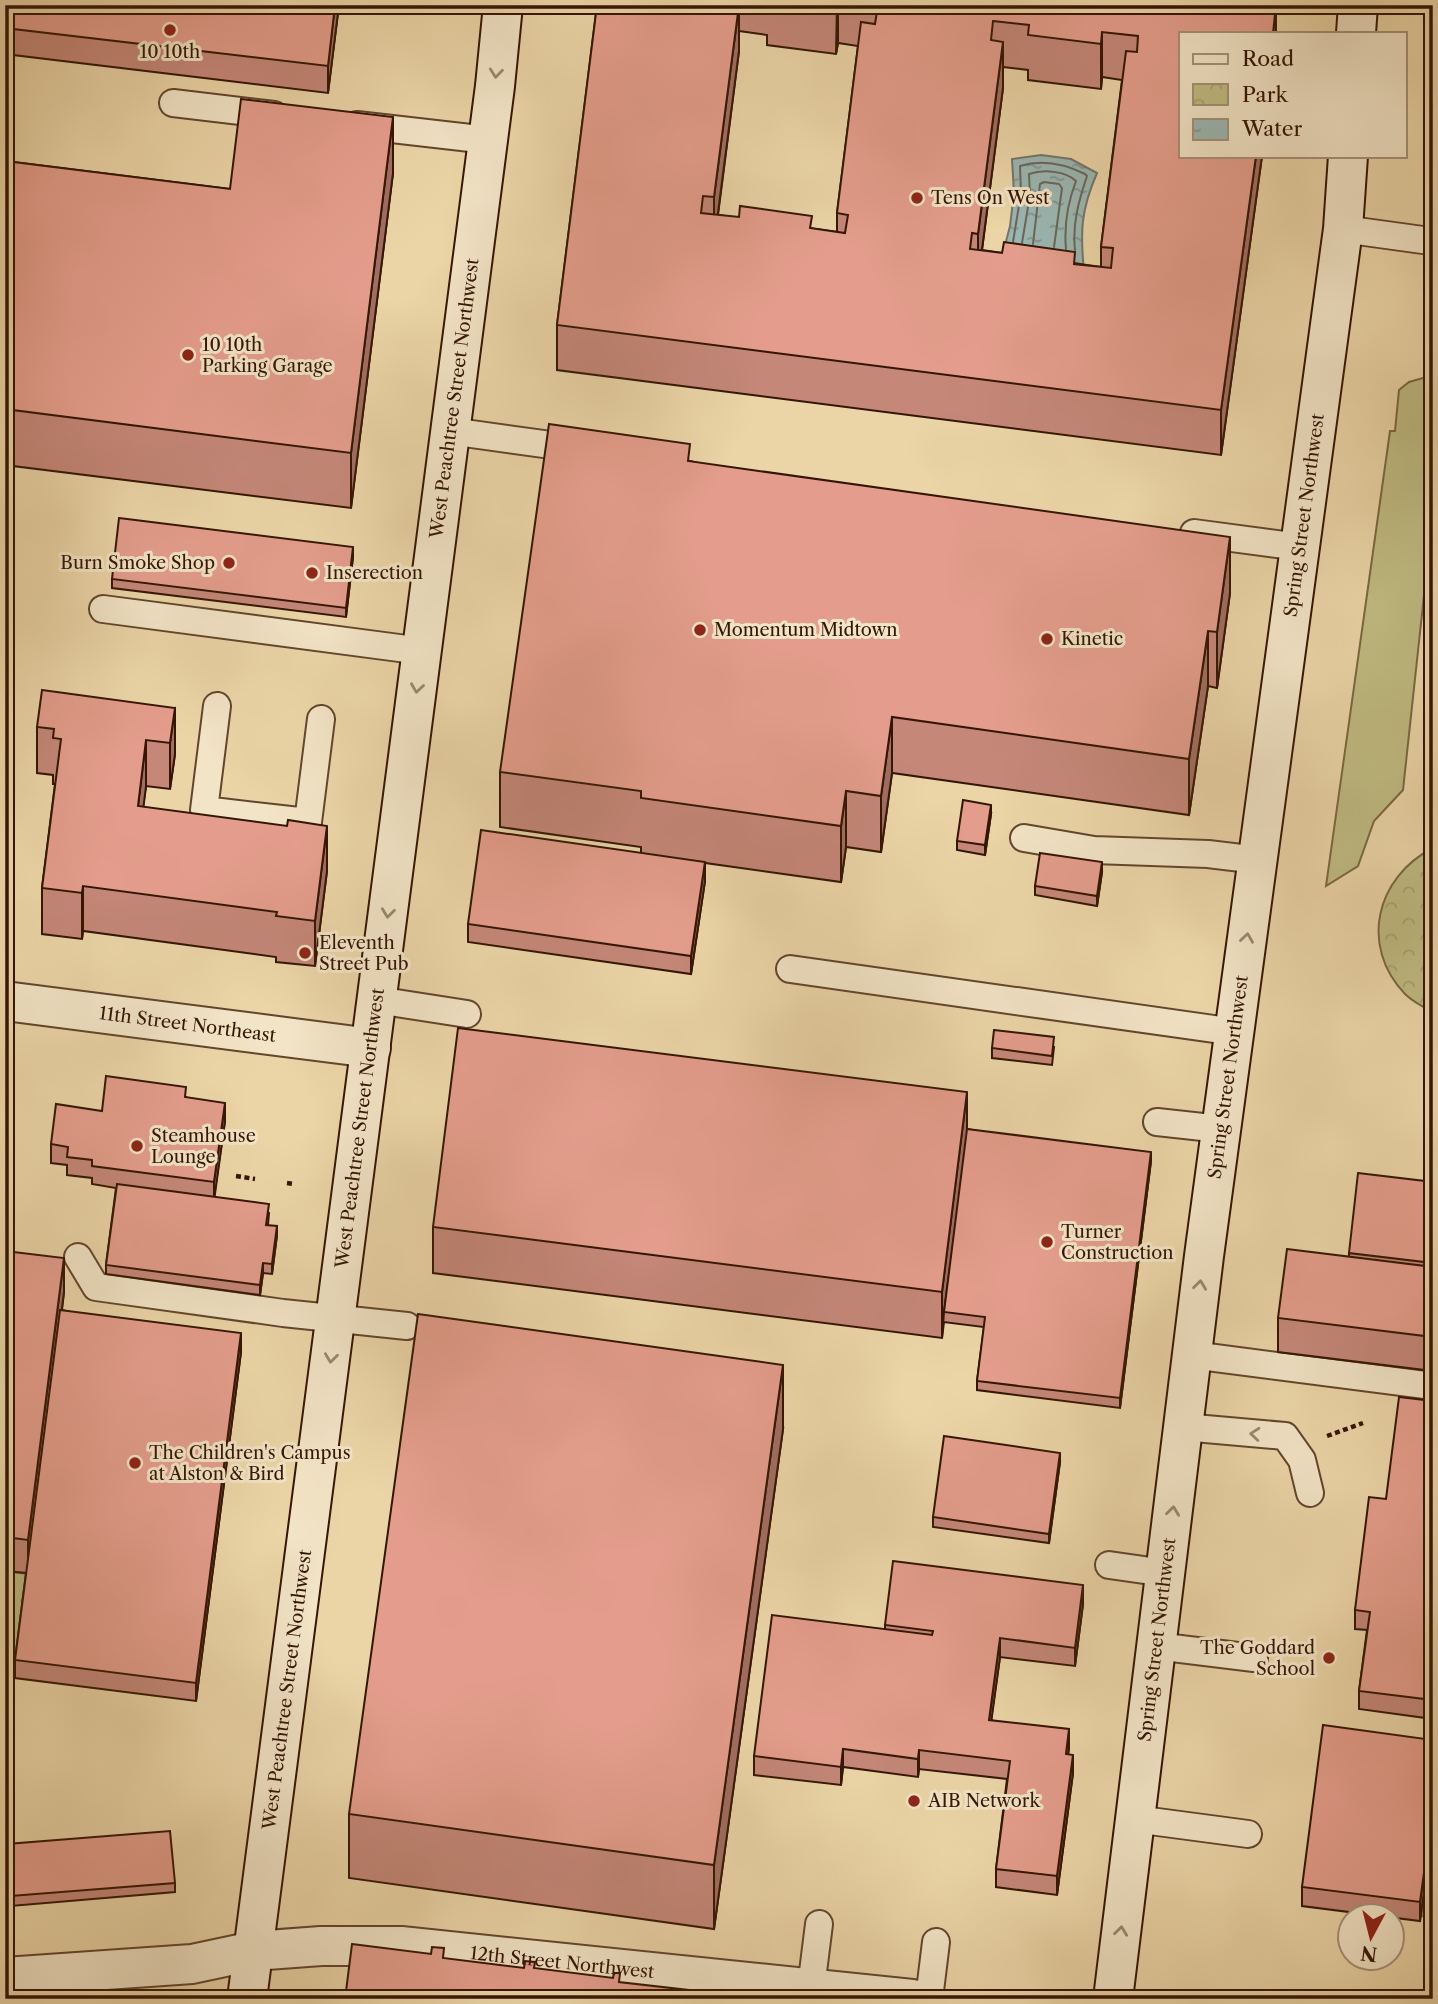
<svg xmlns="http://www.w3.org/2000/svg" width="1438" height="2004" font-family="'Libre Caslon Text',serif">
<defs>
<pattern id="park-crowns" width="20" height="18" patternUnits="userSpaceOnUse" patternTransform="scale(1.75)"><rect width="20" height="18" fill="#bfbb82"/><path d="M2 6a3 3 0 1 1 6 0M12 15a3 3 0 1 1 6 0" fill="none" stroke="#a5a06f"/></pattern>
<pattern id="water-ripples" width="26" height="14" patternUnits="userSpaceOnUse" patternTransform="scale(1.75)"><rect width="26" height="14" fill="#9bb6b1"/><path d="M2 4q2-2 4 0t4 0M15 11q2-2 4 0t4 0" fill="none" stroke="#7f938e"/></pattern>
</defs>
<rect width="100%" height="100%" fill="#ebd5a7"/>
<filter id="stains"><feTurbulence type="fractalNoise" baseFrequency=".00286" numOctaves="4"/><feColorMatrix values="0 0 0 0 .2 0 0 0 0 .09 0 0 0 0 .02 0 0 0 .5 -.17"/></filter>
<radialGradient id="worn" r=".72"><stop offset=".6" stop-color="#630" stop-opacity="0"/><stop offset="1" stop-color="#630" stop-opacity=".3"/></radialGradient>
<!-- green -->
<path fill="#bfbb82" stroke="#7a6843" stroke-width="2" d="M 1430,376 L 1433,377 L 1433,512 L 1403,790 L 1374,821 L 1358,866 L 1326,886 L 1390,431 L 1395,431 L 1399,390 L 1409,382 Z"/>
<!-- park -->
<path fill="url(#park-crowns)" stroke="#7a6843" stroke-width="2" d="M 1433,848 L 1433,1012 C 1423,1007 1413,1002 1405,994 C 1359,946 1376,877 1433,848 Z
M 5,1571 L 28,1574 L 10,1709 L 5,1708 Z
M 1433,1826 L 1433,1918 L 1421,1916 Z"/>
<!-- water -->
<path fill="url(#water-ripples)" stroke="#72766c" stroke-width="2" d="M 1041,155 L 1071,159 L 1097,173 C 1081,210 1080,231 1084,271 L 1001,261 L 1010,226 L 1014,193 L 1012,159 Z"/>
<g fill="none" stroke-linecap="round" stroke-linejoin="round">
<!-- shore -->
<path stroke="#68665a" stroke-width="2" d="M 1013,242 L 1021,193 L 1020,166 C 1042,159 1065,164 1085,174 L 1087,176 C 1079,200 1072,224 1075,250
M 1022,243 L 1030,195 L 1029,174 C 1043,169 1066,171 1076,181 C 1068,202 1064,227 1066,249
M 1033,244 L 1040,184 L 1044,182 L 1059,184 L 1062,188 L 1054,247"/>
<defs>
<path id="lane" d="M 173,103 L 274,115
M 357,125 L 488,140
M 1343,229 L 1430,241
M 450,431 L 580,449
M 1194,533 L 1300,547
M 103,609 L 422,651
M 217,706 L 204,810 L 308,822 L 321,719
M 1024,838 L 1094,850 L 1208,854 L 1258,860
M 790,969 L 1235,1032
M 377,1000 L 467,1014
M 1157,1122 L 1221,1129
M 78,1257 L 96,1287 L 283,1313 L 407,1326
M 1192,1355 L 1433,1386
M 1183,1427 L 1285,1436 L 1302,1460 L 1310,1493
M 1109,1565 L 1165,1573
M 1156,1646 L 1254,1658
M 1135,1819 L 1248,1834
M 811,1988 L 819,1924
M 929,1999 L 936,1942"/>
<g id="street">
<path id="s1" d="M 5,1001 L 371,1048"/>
<path id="s2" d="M 5,1977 L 192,1964 L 253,1951 L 321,1946 L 401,1946 L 912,1999"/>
</g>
<g id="secondary">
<path d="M 1356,33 L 1358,5"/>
<path id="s3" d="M 247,1999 L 495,86 L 503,5"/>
<path id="s4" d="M 1113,1999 L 1204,1256 L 1343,229 L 1348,156"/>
</g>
</defs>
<!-- lane casing -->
<use href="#lane" stroke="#62452d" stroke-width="30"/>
<!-- street casing -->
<use href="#street" stroke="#62452d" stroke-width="42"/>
<!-- secondary casing -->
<use href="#secondary" stroke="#351504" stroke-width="42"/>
<!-- path -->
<path stroke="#351504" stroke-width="4.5" stroke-dasharray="5 3.5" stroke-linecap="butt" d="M 236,1176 L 255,1179
M 287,1183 L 294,1184
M 1327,1436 L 1363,1423"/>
<!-- lane -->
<use href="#lane" stroke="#f2e4c6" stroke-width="26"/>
<!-- street -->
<use href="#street" stroke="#f2e4c6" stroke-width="38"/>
<!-- secondary -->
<use href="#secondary" stroke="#f2e4c6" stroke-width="38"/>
</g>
<!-- wall -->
<path fill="#c48778" stroke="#351504" stroke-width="2" fill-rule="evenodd" d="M 5,5 L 339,5 L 328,93 L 5,54 Z
M 597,5 L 1276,5 L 1276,33 L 1262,156 L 1221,455 L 557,370 L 557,325 ZM 739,31 L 767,35 L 767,45 L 836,54 L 838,43 L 858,46 L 837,213 L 837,232 L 718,215 L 739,51 ZM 1003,67 L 1028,70 L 1028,80 L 1101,89 L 1102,77 L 1122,80 L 1101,247 L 1101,267 L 982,250 L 1003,88 Z
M 1433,121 L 1433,279 L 1428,279 L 1428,215 Z
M 5,161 L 230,189 L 393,173 L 351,508 L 5,465 Z
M 690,461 L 1230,593 L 1217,688 L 1208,686 L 1189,815 L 892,773 L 881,852 L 846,847 L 841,882 L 705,863 L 705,881 L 691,974 L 468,942 L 468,924 L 641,853 L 641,847 L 500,827 L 500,772 Z
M 353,557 L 346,617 L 112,588 L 112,579 Z
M 175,708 L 175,754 L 170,789 L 146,786 L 143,807 L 327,871 L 315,966 L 276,962 L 276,957 L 83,931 L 82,939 L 42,934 L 42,888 L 55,784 L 53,784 L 53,775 L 37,773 L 37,727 Z
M 991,814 L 985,855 L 957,850 L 957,841 Z
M 1102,872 L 1097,906 L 1035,895 L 1035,886 Z
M 1054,1047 L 1052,1065 L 992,1058 L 992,1048 Z
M 186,1097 L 225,1121 L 214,1197 L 269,1213 L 268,1225 L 277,1235 L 272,1274 L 263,1273 L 260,1295 L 106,1274 L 106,1265 L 116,1188 L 92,1184 L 92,1178 L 67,1175 L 67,1165 L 51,1163 L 51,1144 L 102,1111 Z
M 967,1129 L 1151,1161 L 1120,1408 L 977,1390 L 977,1381 L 984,1327 L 944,1322 L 942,1338 L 433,1273 L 433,1227 Z
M 1433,1182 L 1433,1371 L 1278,1352 L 1278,1318 L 1349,1257 L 1349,1253 Z
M 5,1251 L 64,1292 L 62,1310 L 241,1352 L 196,1701 L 15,1678 L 15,1660 L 26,1573 L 5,1571 Z
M 1433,1401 L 1433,1719 L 1359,1709 L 1359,1691 L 1367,1630 L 1355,1629 L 1355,1610 L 1386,1499 Z
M 783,1429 L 714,1929 L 349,1878 L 349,1814 Z
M 1060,1462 L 1049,1543 L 933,1527 L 933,1517 Z
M 1083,1604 L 1075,1666 L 1000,1657 L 991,1720 L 1069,1748 L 1068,1754 L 1073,1773 L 1057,1895 L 996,1887 L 996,1869 L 1007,1779 L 919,1769 L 918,1777 L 843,1767 L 841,1785 L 754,1775 L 754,1756 L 885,1629 L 885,1625 Z
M 1433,1740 L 1420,1921 L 1302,1906 L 1302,1887 Z
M 7,1844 L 175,1883 L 175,1892 L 11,1906 Z"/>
<!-- shaded-wall -->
<path fill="#a06e62" stroke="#351504" stroke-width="2" d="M 335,5 L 339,5 L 328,93 L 328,66 Z
M 739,5 L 739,51 L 714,243 L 714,197 Z
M 837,5 L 838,5 L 838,43 L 836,54 Z
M 1276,12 L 1276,33 L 1273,33 Z
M 1102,32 L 1102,77 L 1101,89 L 1101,44 Z
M 1003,42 L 1003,88 L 978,280 L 978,234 Z
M 393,117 L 393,173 L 351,508 L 351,453 Z
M 1256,156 L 1262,156 L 1221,455 L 1221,410 Z
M 1230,537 L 1230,593 L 1217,688 L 1217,632 Z
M 353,547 L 353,557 L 346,617 L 346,608 Z
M 1208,631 L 1208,686 L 1189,815 L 1189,759 Z
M 175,708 L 175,754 L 170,789 L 170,743 Z
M 892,717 L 892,773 L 881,852 L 881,796 Z
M 146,740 L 146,786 L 138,852 L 138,806 Z
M 846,791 L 846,847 L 841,882 L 841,826 Z
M 991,805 L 991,814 L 985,855 L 985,845 Z
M 327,826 L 327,871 L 315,966 L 315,921 Z
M 705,862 L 705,881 L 691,974 L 691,956 Z
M 1102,862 L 1102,872 L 1097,906 L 1097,896 Z
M 83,886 L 83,931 L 82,939 L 82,893 Z
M 967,1092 L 967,1138 L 944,1312 L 942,1338 L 942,1292 Z
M 225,1103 L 225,1121 L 214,1201 L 214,1182 Z
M 1151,1152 L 1151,1161 L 1120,1408 L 1120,1398 Z
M 277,1226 L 277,1235 L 272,1274 L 272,1264 Z
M 64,1258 L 64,1292 L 28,1574 L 28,1540 Z
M 263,1263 L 263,1273 L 260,1295 L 260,1285 Z
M 241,1333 L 241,1352 L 196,1701 L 196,1683 Z
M 783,1365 L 783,1429 L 714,1929 L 714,1865 Z
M 1060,1453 L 1060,1462 L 1049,1543 L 1049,1534 Z
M 1083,1585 L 1083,1604 L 1075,1666 L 1075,1648 Z
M 1000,1638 L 1000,1657 L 989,1738 L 989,1720 Z
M 1069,1729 L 1069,1748 L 1066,1772 L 1066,1754 Z
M 843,1749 L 843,1767 L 841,1785 L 841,1767 Z
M 919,1750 L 919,1769 L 918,1777 L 918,1759 Z
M 1073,1755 L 1073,1773 L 1057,1895 L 1057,1876 Z
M 1433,1807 L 1433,1826 L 1420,1921 L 1420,1902 Z"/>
<!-- building -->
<path fill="#e49d8c" stroke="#351504" stroke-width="2" fill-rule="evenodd" d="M 5,5 L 335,5 L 328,66 L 5,28 Z
M 597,5 L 739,5 L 714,197 L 703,196 L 701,213 L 739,217 L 740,206 L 812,216 L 810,228 L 845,233 L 848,215 L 837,213 L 861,22 L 875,24 L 878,5 L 1276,5 L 1273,33 L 1181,33 L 1181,156 L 1256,156 L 1221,410 L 557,325 ZM 993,21 L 1029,25 L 1028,35 L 1101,44 L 1102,32 L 1138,36 L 1137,52 L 1126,51 L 1101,247 L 1113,248 L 1111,268 L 1074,264 L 1075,252 L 1004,242 L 1002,253 L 970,249 L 972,233 L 978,234 L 1003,42 L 991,40 Z
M 810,5 L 837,5 L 836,9 Z
M 241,99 L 393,117 L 351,453 L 5,409 L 5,161 L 230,189 Z
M 1433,121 L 1433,215 L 1428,215 Z
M 549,424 L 690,444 L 688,461 L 1230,537 L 1217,632 L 1208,631 L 1189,759 L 892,717 L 881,796 L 846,791 L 841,826 L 641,798 L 641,791 L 500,772 Z
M 119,518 L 353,547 L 346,608 L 112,579 Z
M 42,690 L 175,708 L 170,743 L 146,740 L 138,806 L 287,826 L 288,820 L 327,826 L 315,921 L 276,916 L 277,912 L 83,886 L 82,893 L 42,888 L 61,739 L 53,738 L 54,729 L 37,727 Z
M 963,800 L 991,805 L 985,845 L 957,841 Z
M 481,830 L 705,862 L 691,956 L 468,924 Z
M 1040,853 L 1102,862 L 1097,896 L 1035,886 Z
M 458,1028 L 967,1092 L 942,1292 L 433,1227 Z
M 994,1030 L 1054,1037 L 1052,1056 L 992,1048 Z
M 106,1076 L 186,1087 L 185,1097 L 225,1103 L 214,1182 L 92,1166 L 92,1160 L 67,1157 L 68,1147 L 51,1144 L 56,1104 L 102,1111 Z
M 967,1129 L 1151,1152 L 1120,1398 L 977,1381 L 985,1317 L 944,1312 Z
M 1358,1173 L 1433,1182 L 1433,1263 L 1349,1253 Z
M 117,1184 L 269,1204 L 266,1225 L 277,1226 L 272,1264 L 263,1263 L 260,1285 L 106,1265 Z
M 1287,1249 L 1433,1267 L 1433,1337 L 1278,1318 Z
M 5,1251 L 64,1258 L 28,1540 L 5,1537 Z
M 60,1310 L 241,1333 L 196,1683 L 15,1660 Z
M 418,1314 L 783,1365 L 714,1865 L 349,1814 Z
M 1399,1397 L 1433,1401 L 1433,1700 L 1359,1691 L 1370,1612 L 1355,1610 L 1369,1497 L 1386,1499 Z
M 944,1436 L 1060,1453 L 1049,1534 L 933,1517 Z
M 893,1561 L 1083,1585 L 1075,1648 L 1000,1638 L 989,1720 L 1069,1729 L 1066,1754 L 1073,1755 L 1057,1876 L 996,1869 L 1010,1761 L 919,1750 L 918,1759 L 843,1749 L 841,1767 L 754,1756 L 772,1615 L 932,1635 L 933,1631 L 885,1625 Z
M 1323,1725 L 1433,1740 L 1433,1807 L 1420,1902 L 1302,1887 Z
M 170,1831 L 175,1883 L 11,1896 L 7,1844 Z
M 352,1944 L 431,1954 L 432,1947 L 444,1948 L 443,1958 L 524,1968 L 525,1961 L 535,1962 L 534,1968 L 613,1978 L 614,1973 L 620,1973 L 619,1982 L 706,1992 L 705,1999 L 345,1999 Z"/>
<!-- one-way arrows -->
<defs><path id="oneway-chevron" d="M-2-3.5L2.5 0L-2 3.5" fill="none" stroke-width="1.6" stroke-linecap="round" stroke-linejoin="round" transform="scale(1.75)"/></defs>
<g stroke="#9d876f">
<use href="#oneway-chevron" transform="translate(496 73) rotate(96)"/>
<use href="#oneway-chevron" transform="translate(417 688) rotate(98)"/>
<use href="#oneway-chevron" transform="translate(388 913) rotate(97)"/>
<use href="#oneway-chevron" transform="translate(1247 938) rotate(-82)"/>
<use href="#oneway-chevron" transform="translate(1200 1285) rotate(-83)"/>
<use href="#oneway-chevron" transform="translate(331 1358) rotate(97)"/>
<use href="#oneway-chevron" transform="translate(1255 1434) rotate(-175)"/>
<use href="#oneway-chevron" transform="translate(1173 1511) rotate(-83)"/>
<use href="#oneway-chevron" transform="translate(1121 1931) rotate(-83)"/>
</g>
<!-- markers -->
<g fill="#8f2418" stroke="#f2e4c6" stroke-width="2.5">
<circle cx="170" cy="30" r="7"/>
<circle cx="917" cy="198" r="7"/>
<circle cx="188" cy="355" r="7"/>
<circle cx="229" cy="563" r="7"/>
<circle cx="312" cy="573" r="7"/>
<circle cx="700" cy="630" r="7"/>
<circle cx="1047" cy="639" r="7"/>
<circle cx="305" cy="953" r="7"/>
<circle cx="137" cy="1146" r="7"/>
<circle cx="1047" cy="1242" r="7"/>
<circle cx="135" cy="1463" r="7"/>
<circle cx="1329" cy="1658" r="7"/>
<circle cx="914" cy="1801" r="7"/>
</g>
<g text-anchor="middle" stroke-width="6" stroke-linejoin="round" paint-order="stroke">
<!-- poi labels -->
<g font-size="18" fill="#351504" stroke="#f2e4c6" text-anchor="start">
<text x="170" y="58" text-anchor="middle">10 10th</text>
<text x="931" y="204">Tens On West</text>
<text x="202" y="351">10 10th<tspan x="202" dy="21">Parking Garage</tspan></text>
<text x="215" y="569" text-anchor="end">Burn Smoke Shop</text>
<text x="326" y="579">Inserection</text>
<text x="714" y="636">Momentum Midtown</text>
<text x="1061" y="645">Kinetic</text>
<text x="319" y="949">Eleventh<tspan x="319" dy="21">Street Pub</tspan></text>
<text x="151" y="1142">Steamhouse<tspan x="151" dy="21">Lounge</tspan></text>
<text x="1061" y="1238">Turner<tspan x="1061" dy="21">Construction</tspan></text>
<text x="149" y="1459">The Children's Campus<tspan x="149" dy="21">at Alston &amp; Bird</tspan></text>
<text x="1315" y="1654" text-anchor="end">The Goddard<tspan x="1315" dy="21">School</tspan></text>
<text x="928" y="1807">AIB Network</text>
</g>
<!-- street labels -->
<g font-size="18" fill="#351504" stroke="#f2e4c6">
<text dy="6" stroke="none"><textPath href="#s3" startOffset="1614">West Peachtree Street Northwest</textPath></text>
<text dy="6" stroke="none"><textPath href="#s4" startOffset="1496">Spring Street Northwest</textPath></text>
<text dy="6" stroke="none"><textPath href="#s1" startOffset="184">11th Street Northeast</textPath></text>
<text dy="6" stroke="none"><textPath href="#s4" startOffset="929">Spring Street Northwest</textPath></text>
<text dy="6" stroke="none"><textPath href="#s3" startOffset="878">West Peachtree Street Northwest</textPath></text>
<text dy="6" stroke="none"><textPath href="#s4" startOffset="362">Spring Street Northwest</textPath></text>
<text dy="6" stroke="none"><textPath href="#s3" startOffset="312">West Peachtree Street Northwest</textPath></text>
<text dy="6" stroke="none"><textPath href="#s2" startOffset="560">12th Street Northwest</textPath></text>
</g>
</g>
<!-- margin -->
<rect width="1438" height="2004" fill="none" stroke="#ebd5a7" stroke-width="28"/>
<rect x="7" y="7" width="1424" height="1990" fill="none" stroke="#351504" stroke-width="3.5"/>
<rect x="14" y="14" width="1410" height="1976" fill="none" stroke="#351504" stroke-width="2"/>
<!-- legend -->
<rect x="1179" y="32" width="228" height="126" fill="#f2e4c6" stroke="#a69178" stroke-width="2"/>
<rect x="1193" y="54" width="35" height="10" fill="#f2e4c6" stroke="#a69178" stroke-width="2"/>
<text x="1242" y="66" font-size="21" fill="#351504">Road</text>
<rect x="1193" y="84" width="35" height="21" fill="url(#park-crowns)" stroke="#a69178" stroke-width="2"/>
<text x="1242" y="102" font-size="21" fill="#351504">Park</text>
<rect x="1193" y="119" width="35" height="21" fill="url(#water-ripples)" stroke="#a69178" stroke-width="2"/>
<text x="1242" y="136" font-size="21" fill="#351504">Water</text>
<!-- north arrow -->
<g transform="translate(1371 1937) rotate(187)"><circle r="33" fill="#f2e4c6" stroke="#a69178" stroke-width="2"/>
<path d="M0-5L12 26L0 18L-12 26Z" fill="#8f2418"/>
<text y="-10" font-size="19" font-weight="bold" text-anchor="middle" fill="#351504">N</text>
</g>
<rect width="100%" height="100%" filter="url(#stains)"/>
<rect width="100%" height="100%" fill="url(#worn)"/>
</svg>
